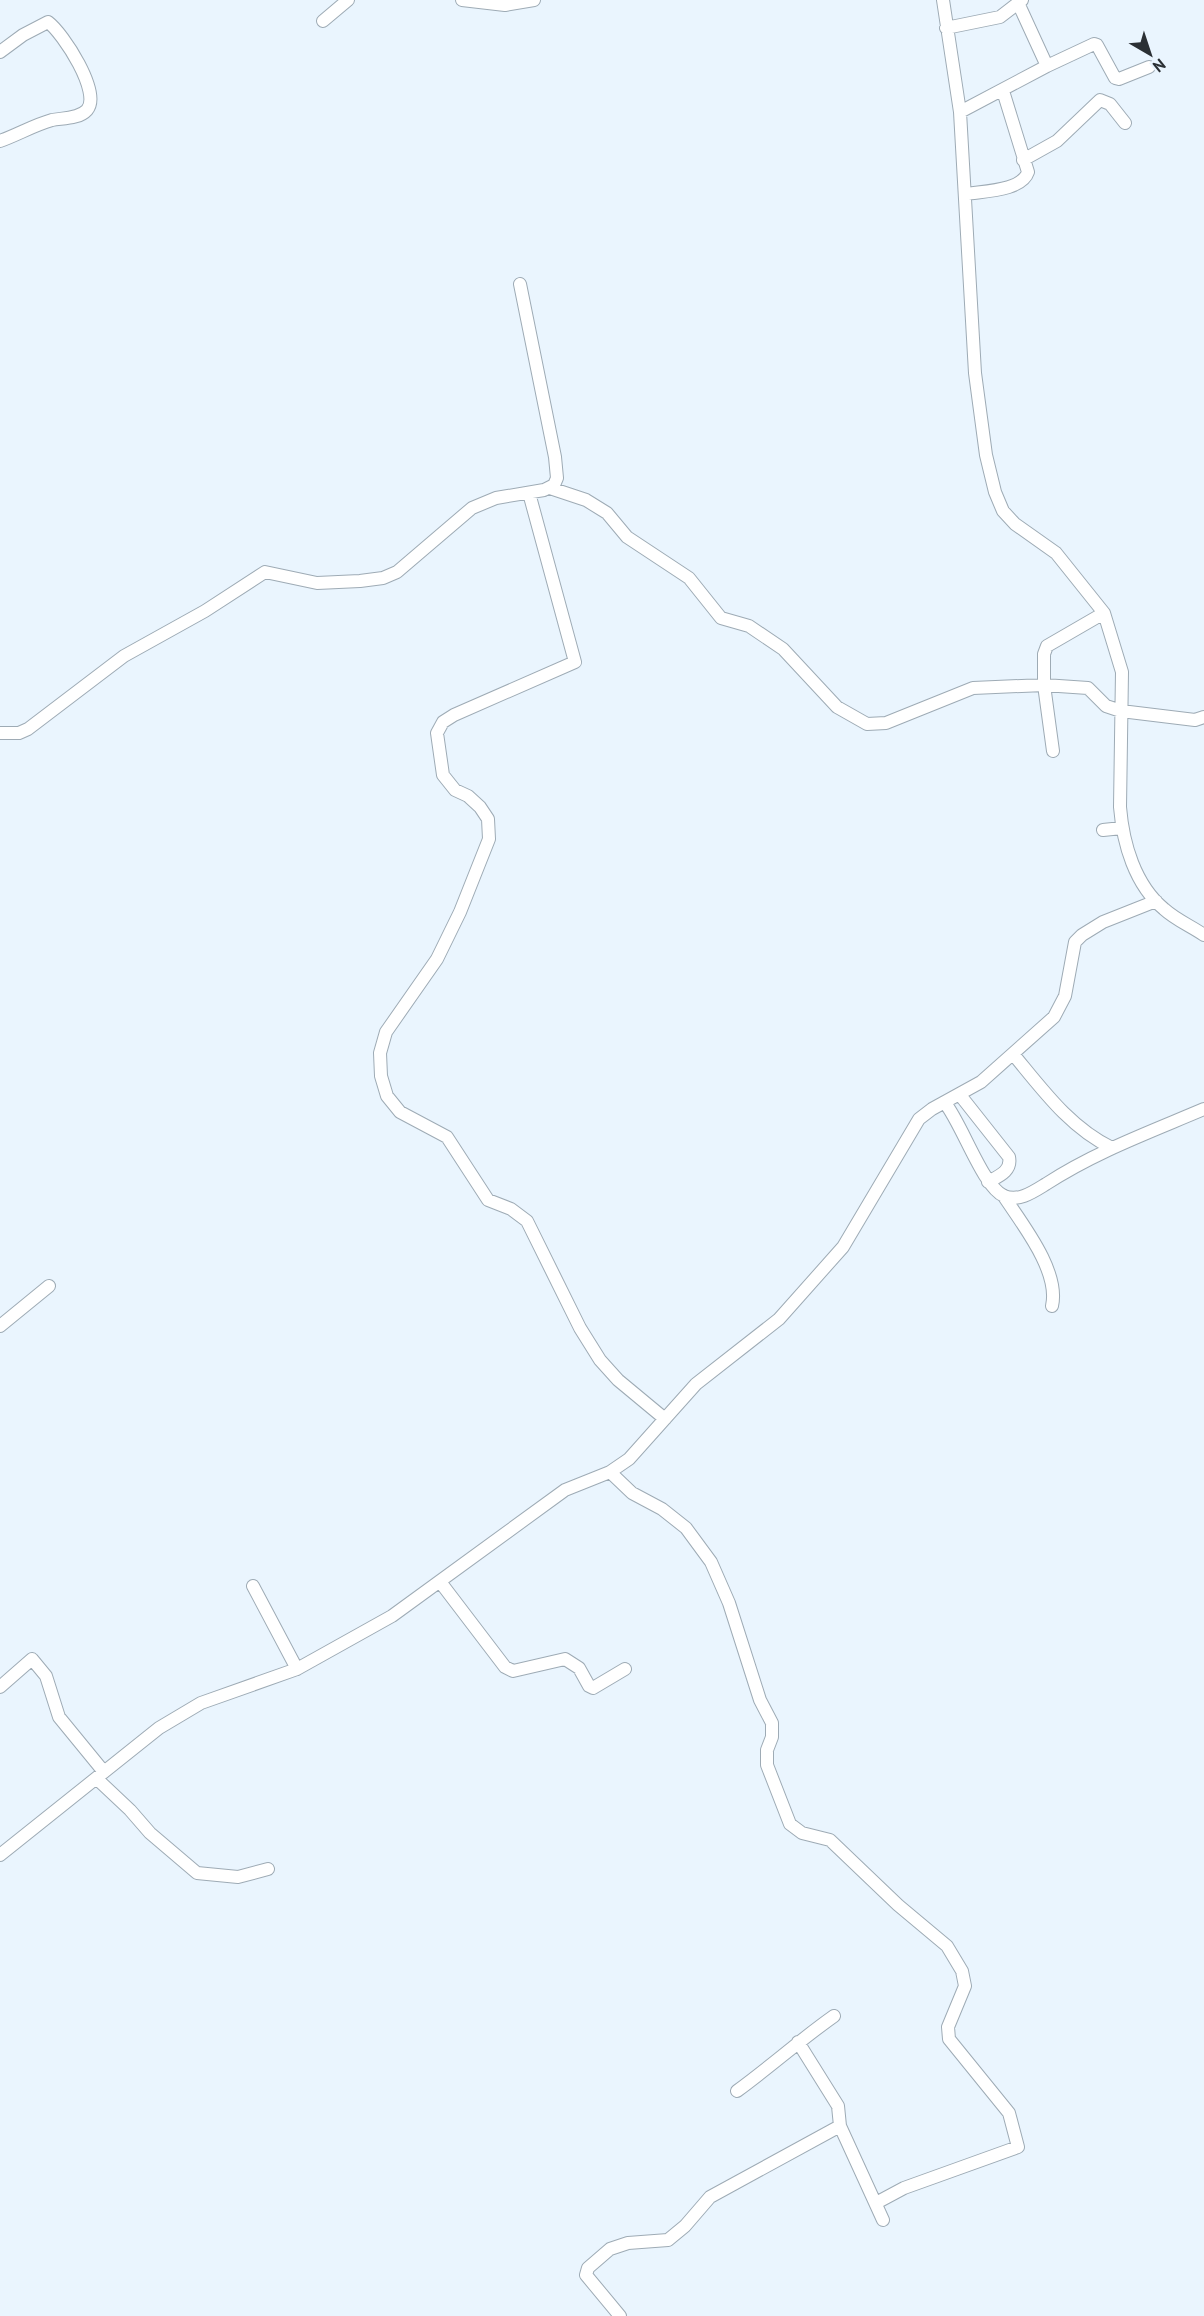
<svg xmlns="http://www.w3.org/2000/svg" width="1204" height="2316" font-family="'PT Sans',sans-serif">
<rect width="100%" height="100%" fill="#eaf5fe"/>
<g fill="none" stroke-linecap="round" stroke-linejoin="round">
<defs>
<path id="minor" d="M 462,0 L 505,5 L 534,0
M 943,0 L 960,112 L 975,373 L 986,455 L 995,492 L 1003,511 L 1015,524 L 1056,553 L 1104,613 L 1122,672 L 1120,807 C 1123,844 1135,885 1164,909 C 1176,920 1191,926 1204,935
M 1019,5 L 1047,66
M 323,21 L 348,0
M 946,28 L 1000,17 L 1022,0
M 0,52 L 23,35 L 48,22 C 63,33 102,93 87,110 C 79,119 62,118 52,120 C 34,125 17,135 0,141
M 960,112 L 1047,66 L 1094,44 L 1097,45 L 1115,78 L 1119,79 L 1149,67
M 1023,160 L 1057,141 L 1100,100 L 1110,104 L 1125,123
M 966,194 C 983,191 1022,191 1028,172 L 1003,91
M 550,488 L 586,500 L 607,513 L 627,537 L 689,578 L 721,618 L 749,626 L 783,649 L 837,707 L 867,724 L 886,723 L 973,688 L 1044,685 L 1044,654 L 1047,646 L 1104,613
M 529,493 L 575,662 L 454,715 L 443,722 L 437,733 L 443,775 L 455,790 L 468,796 L 480,807 L 488,819 L 489,839 L 460,912 L 437,959 L 386,1032 L 380,1053 L 381,1076 L 387,1096 L 400,1112 L 447,1137 L 488,1200 L 511,1209 L 527,1221 L 580,1328 L 600,1360 L 618,1380 L 665,1419
M 0,733 L 19,733 L 28,729 L 124,656 L 205,611 L 265,572 L 317,583 L 360,581 L 383,578 L 397,572 L 472,508 L 496,498 L 544,490 L 554,485 L 557,478 L 555,457 L 520,284
M 1053,751 L 1044,685 L 1088,688 L 1106,706 L 1121,711 L 1195,720 L 1204,717
M 1103,830 L 1122,828
M 1013,1054 C 1042,1089 1070,1128 1112,1148
M 960,1095 L 1009,1157 C 1012,1171 999,1176 988,1182
M 945,1103 C 962,1124 983,1187 1004,1196 C 1019,1202 1033,1192 1046,1184 C 1095,1152 1150,1132 1204,1109
M 1003,1195 C 1022,1224 1060,1271 1052,1306
M 0,1326 L 49,1286
M 610,1472 L 632,1493 L 662,1509 L 686,1528 L 711,1562 L 729,1603 L 760,1700 L 772,1723 L 772,1737 L 767,1750 L 767,1765 L 790,1824 L 802,1833 L 830,1840 L 898,1905 L 947,1946 L 962,1971 L 965,1986 L 948,2027 L 949,2039 L 1009,2113 L 1018,2147 L 904,2188 L 876,2203
M 441,1583 L 505,1667 L 513,1671 L 565,1659 L 579,1668 L 589,1686 L 593,1688 L 625,1669
M 253,1586 L 297,1669
M 0,1687 L 32,1659 L 46,1676 L 59,1717 L 104,1772
M 97,1779 L 130,1810 L 150,1833 L 197,1873 L 238,1877 L 268,1869
M 0,1855 L 159,1728 L 201,1703 L 297,1669 L 392,1616 L 565,1490 L 610,1472 L 629,1459 L 696,1384 L 779,1319 L 843,1247 L 919,1119 L 932,1109 L 981,1082 L 1054,1017 L 1065,996 L 1075,942 L 1082,935 L 1103,922 L 1156,901
M 798,2042 L 838,2106 L 840,2126 L 883,2220
M 737,2091 C 770,2067 800,2040 834,2016
M 620,2316 L 586,2275 L 588,2268 L 610,2249 L 628,2243 L 668,2240 L 685,2226 L 710,2197 L 840,2126"/>
</defs>
<!-- minor casing -->
<use href="#minor" stroke="#9eabb5" stroke-width="14"/>
<!-- minor -->
<use href="#minor" stroke="#fff" stroke-width="12"/>
</g>
<!-- north arrow -->
<g transform="translate(1150 54) rotate(141)" stroke="#eaf5fe" stroke-width="4.5" paint-order="stroke">
<path d="M0-4.5L10 22L0 15L-10 22Z" fill="#2b3034"/>
<text y="-9" font-size="16" font-weight="bold" text-anchor="middle" fill="#2b3034">N</text>
</g>
</svg>
